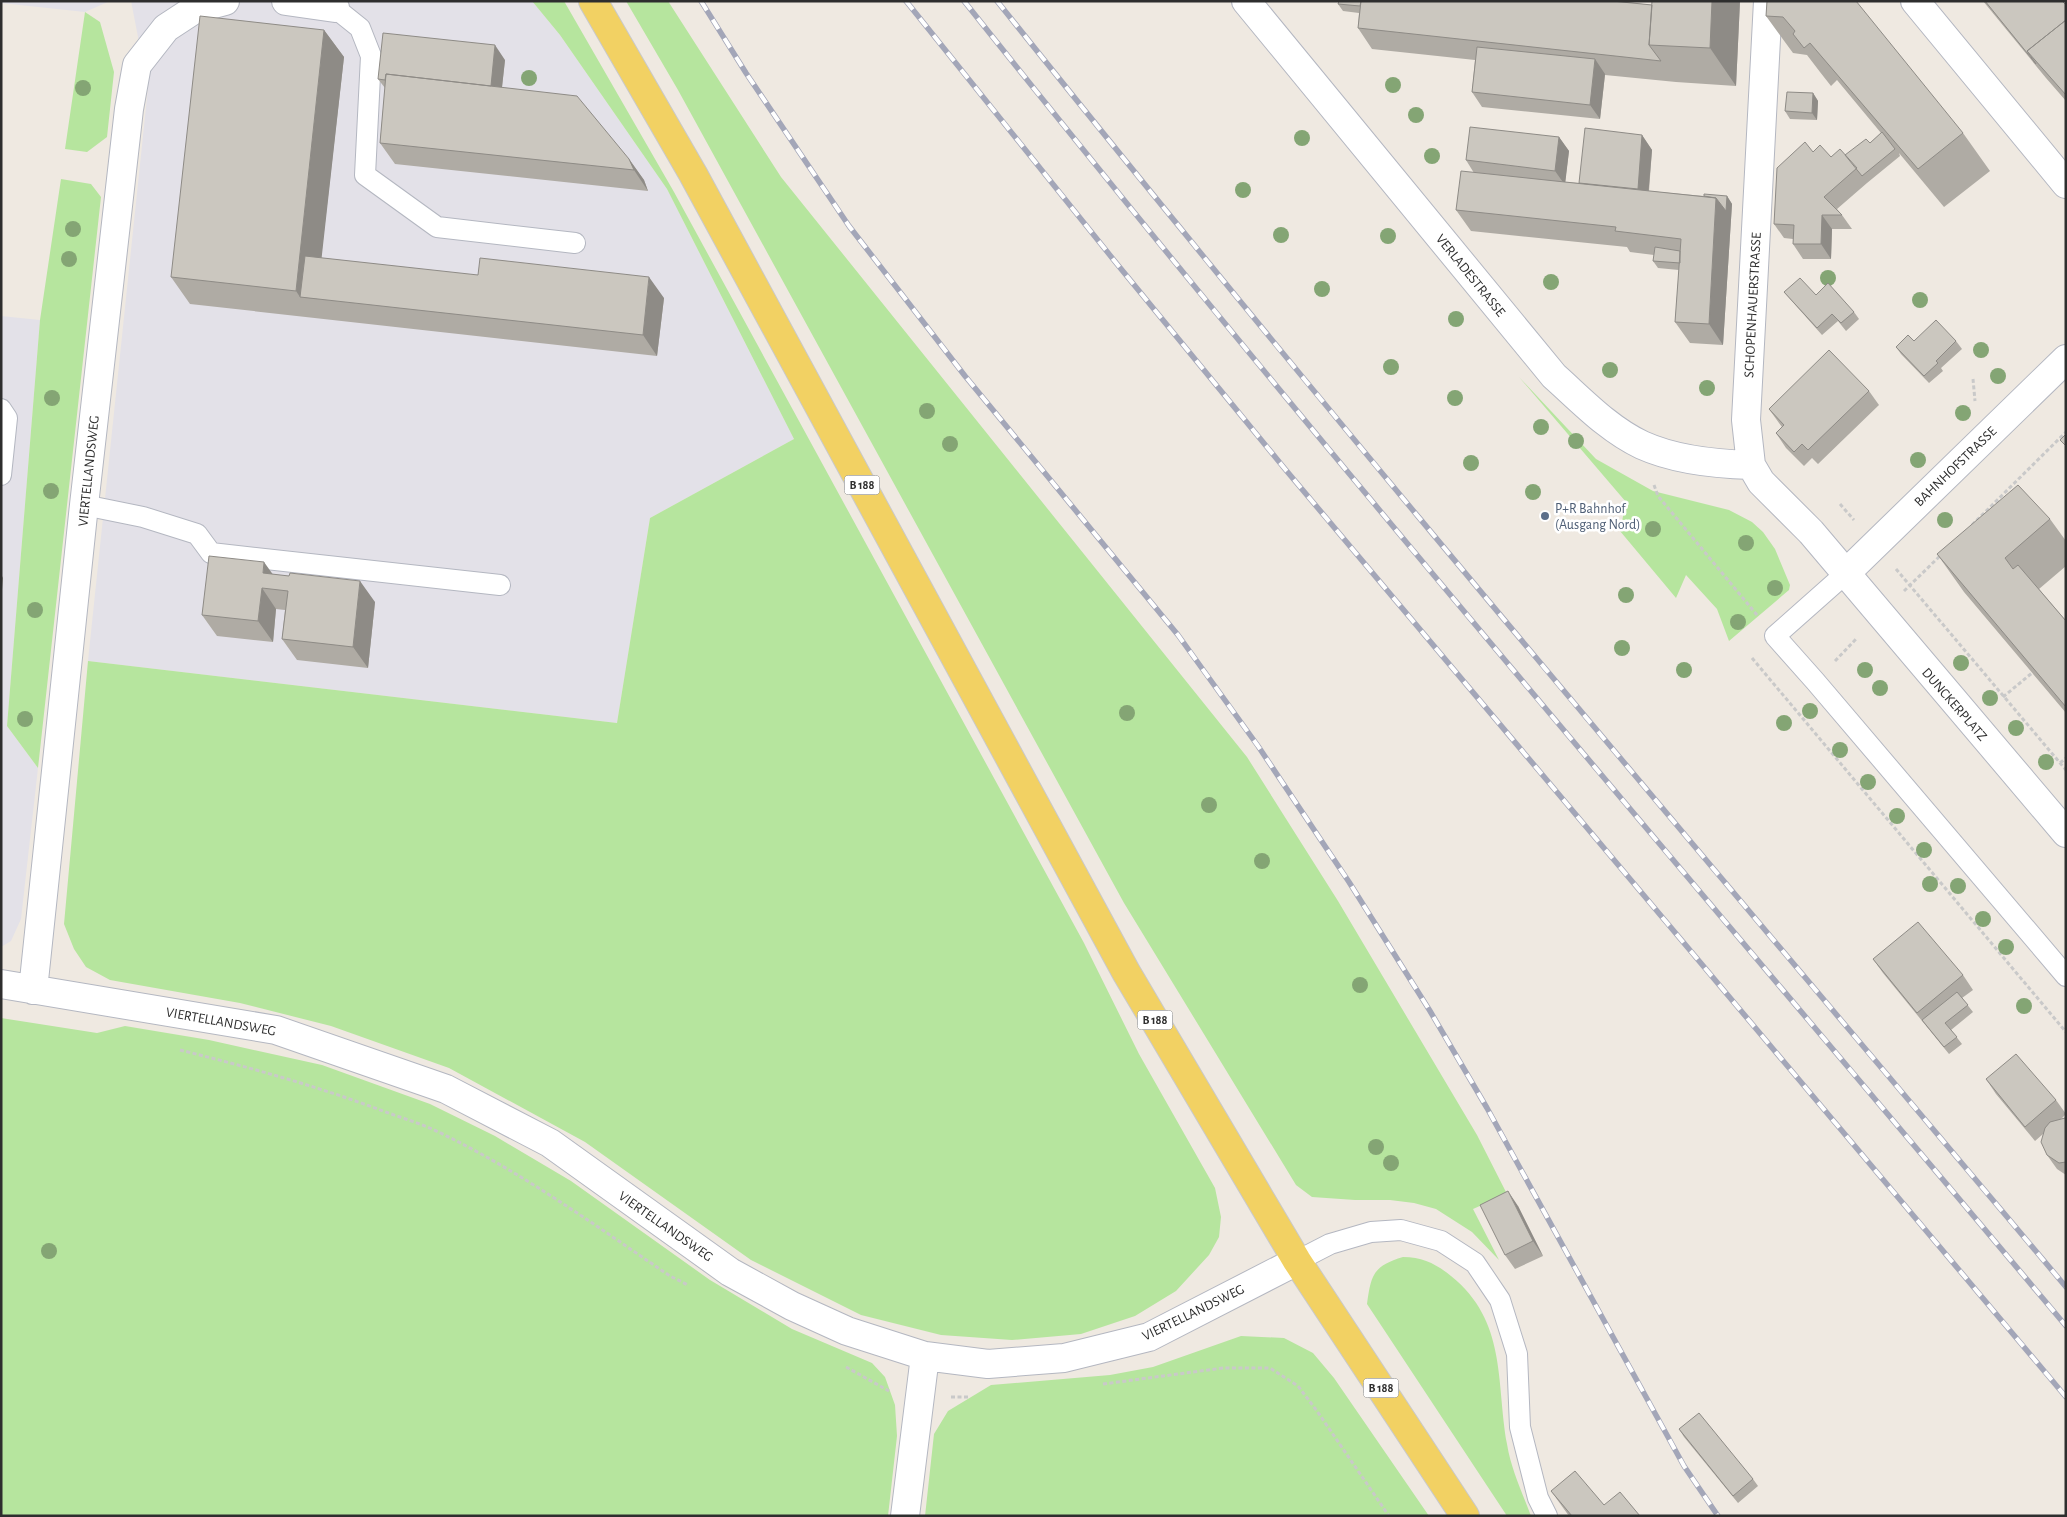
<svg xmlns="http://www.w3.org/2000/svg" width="2067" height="1517" font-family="'Alegreya Sans',sans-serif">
<rect width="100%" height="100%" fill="#efe9e1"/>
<!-- industrial -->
<path fill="#e3e1e8" d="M 1,1 L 110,1 L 85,12 L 1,3 Z
M 131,1 L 532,1 L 560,35 L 667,189 L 794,439 L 650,518 L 617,723 L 88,661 L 148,88 Z
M 1,316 L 40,320 L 7,726 L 38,768 L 21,919 L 11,941 L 1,947 Z"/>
<!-- green -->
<path fill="#b6e59e" d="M 532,1 L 564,1 L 674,192 L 1084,943 L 1139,1054 L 1215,1188 L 1221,1217 L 1219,1237 L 1209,1255 L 1176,1291 L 1135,1316 L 1081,1334 L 1012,1340 L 941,1335 L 861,1315 L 751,1260 L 585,1142 L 449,1068 L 331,1026 L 240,1003 L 110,980 L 86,967 L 74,949 L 64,924 L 88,661 L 617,723 L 650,518 L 794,439 L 667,189 L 560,35 Z
M 626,1 L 668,1 L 781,177 L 1247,757 L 1338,901 L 1477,1135 L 1507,1194 L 1473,1209 L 1499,1260 L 1472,1232 L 1436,1209 L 1414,1203 L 1390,1200 L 1355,1200 L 1312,1197 L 1296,1185 L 1124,903 L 678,90 Z
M 85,12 L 100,22 L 114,72 L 107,137 L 87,152 L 65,149 Z
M 61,179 L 91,184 L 101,197 L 38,768 L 7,726 L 40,320 Z
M 1519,377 L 1596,459 L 1653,491 L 1729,510 L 1752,522 L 1763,532 L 1775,549 L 1790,585 L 1789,590 L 1729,641 L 1717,609 L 1686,575 L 1676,598 L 1620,531 L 1626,502 Z
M 1,1018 L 97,1033 L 125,1026 L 209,1040 L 322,1065 L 430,1104 L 495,1136 L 571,1181 L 710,1280 L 792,1329 L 872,1363 L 885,1377 L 895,1405 L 897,1436 L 888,1516 L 1,1516 Z
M 1403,1257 C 1423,1257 1436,1264 1451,1276 C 1507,1321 1496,1381 1507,1444 C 1511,1469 1522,1492 1531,1516 L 1507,1516 L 1367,1304 C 1371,1275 1373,1266 1403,1257 Z
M 1241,1336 L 1284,1338 L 1313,1353 L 1334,1378 L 1429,1516 L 925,1516 L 934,1434 L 948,1411 L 991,1385 L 1110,1375 L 1153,1367 Z"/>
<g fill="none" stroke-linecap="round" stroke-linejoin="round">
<defs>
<path id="service" d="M 335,8 L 360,28 L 371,56 L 365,175 L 437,227 L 575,243
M 1,409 L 7,418 L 1,475
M 84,505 L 143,517 L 197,534 L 211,553 L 500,585
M 1845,574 L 1775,636 L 1815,681 L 2066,976
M 1297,1261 L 1330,1244 L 1371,1232 L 1401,1230 L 1441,1241 L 1475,1263 L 1500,1300 L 1517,1354 L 1520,1427 L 1538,1498 L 1547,1516"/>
<path id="minor" d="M 286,1 L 335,8
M 1246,1 L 1554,376 C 1581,400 1608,429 1642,445 C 1675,460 1714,464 1751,465
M 1768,1 L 1746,420 L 1751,465 L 1761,482 L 1811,532 L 2066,833
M 1915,1 L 2066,184
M 1845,574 L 2066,359
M 1,984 L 276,1030 L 446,1089 L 550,1143 L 730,1272 L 792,1306 L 847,1331 L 925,1356 L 988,1364 L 1064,1358 L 1149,1337 L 1297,1261
M 33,990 L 84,505 L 129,109 L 137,65 L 166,28 L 195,9 L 225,1
M 905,1516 L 925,1356"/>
<path id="primary" d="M 593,1 L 693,174 L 1126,972 L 1297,1261 L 1465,1516"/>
</defs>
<!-- service casing -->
<use href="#service" stroke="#b4b7c1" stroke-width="22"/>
<!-- minor casing -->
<use href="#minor" stroke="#b4b7c1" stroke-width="30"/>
<!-- primary casing -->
<use href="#primary" stroke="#c9c9c9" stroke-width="30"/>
<!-- path -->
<path stroke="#c9c9c9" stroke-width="3" stroke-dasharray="4 2.5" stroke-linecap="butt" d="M 1973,379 L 1975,401
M 1654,485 L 1658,496 L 1757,615
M 1840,504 L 1854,520
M 1972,525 L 2066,432
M 1896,569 L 2066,770
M 1904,591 L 1942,554
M 1752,658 L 2066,1032
M 1835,661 L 1857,638
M 2003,697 L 2032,673
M 2060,763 L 2066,758
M 180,1050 C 248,1067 317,1086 383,1111 C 399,1117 416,1122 432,1129 C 516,1168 593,1224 670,1276 L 688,1285
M 846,1367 L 889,1391
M 1103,1384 L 1223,1368 L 1270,1368 L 1298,1386 L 1317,1411 L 1389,1516
M 951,1397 L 968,1397"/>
<!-- service -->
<use href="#service" stroke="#fff" stroke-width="20"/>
<!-- minor -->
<use href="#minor" stroke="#fff" stroke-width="28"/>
<!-- primary -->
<use href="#primary" stroke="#f2d163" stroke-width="28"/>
<defs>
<path id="rail" d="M 701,1 L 746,73 L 849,226 L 965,376 L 1178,635 L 1258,746 L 1349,882 L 1430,1011 L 1487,1108 L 1684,1466 L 1718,1516
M 906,1 L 1117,264 L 1285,469 L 2066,1397
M 964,1 C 1322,451 1697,886 2066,1326
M 997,1 C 1345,437 1707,860 2066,1287"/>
</defs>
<!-- rail casing -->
<use href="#rail" stroke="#a3a6b8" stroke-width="5.5"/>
<!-- rail -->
<use href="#rail" stroke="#fff" stroke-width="4" stroke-dasharray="11" stroke-linecap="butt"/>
</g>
<!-- trees -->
<g fill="#84a574">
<circle cx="529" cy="78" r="8"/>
<circle cx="1393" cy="85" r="8"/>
<circle cx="83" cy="88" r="8"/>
<circle cx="1416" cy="115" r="8"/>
<circle cx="1302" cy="138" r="8"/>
<circle cx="1432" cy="156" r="8"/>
<circle cx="1243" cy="190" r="8"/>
<circle cx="73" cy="229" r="8"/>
<circle cx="1281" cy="235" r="8"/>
<circle cx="1388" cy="236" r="8"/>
<circle cx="69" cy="259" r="8"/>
<circle cx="1828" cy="278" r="8"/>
<circle cx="1551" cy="282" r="8"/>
<circle cx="1322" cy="289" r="8"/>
<circle cx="1920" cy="300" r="8"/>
<circle cx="1456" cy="319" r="8"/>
<circle cx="1981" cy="350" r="8"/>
<circle cx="1391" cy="367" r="8"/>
<circle cx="1610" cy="370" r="8"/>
<circle cx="1998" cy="376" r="8"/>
<circle cx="1707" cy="388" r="8"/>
<circle cx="52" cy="398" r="8"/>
<circle cx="1455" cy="398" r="8"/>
<circle cx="927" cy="411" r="8"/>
<circle cx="1963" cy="413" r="8"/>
<circle cx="1541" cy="427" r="8"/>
<circle cx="1576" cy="441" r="8"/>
<circle cx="950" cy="444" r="8"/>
<circle cx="1918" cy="460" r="8"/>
<circle cx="1471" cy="463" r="8"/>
<circle cx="51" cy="491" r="8"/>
<circle cx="1533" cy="492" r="8"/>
<circle cx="1945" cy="520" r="8"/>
<circle cx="1653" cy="529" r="8"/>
<circle cx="1746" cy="543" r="8"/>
<circle cx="1775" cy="588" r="8"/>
<circle cx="1626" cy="595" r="8"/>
<circle cx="35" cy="610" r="8"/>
<circle cx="1738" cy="622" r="8"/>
<circle cx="1622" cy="648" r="8"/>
<circle cx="1961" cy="663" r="8"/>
<circle cx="1684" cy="670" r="8"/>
<circle cx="1865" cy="670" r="8"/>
<circle cx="1880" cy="688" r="8"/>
<circle cx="1990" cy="698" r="8"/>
<circle cx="1810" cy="711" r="8"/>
<circle cx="1127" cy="713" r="8"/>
<circle cx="25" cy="719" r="8"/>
<circle cx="1784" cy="723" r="8"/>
<circle cx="2016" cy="728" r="8"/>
<circle cx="1840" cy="750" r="8"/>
<circle cx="2046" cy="762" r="8"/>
<circle cx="1868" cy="782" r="8"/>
<circle cx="1209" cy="805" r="8"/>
<circle cx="1897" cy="816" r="8"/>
<circle cx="1924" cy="850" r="8"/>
<circle cx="1262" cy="861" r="8"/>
<circle cx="1930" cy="884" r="8"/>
<circle cx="1958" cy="886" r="8"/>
<circle cx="1983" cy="919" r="8"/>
<circle cx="2006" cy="947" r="8"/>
<circle cx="1360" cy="985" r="8"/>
<circle cx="2024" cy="1006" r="8"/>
<circle cx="1376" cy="1147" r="8"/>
<circle cx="1391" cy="1163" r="8"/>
<circle cx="49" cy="1251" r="8"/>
</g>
<!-- wall -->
<path fill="#afaba4" d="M 1339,1 L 1617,1 L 1652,5 L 1740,1 L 1736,86 L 1676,82 L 1605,75 L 1600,119 L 1482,107 L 1472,92 L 1475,60 L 1372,49 L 1358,28 L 1359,13 L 1343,11 L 1338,4 Z
M 1767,1 L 1963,133 L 1990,171 L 1944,207 L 1899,153 L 1900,156 L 1867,183 L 1837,209 L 1842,215 L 1852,229 L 1832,229 L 1831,259 L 1803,259 L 1793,244 L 1793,239 L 1784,238 L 1774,224 L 1813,152 L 1831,157 L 1845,155 L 1870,143 L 1881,133 L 1837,80 L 1831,86 L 1820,72 L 1807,55 L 1793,53 L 1766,16 Z
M 1983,1 L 2062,1 L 2066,5 L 2066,101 L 2046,78 Z
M 324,30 L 344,57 L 321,258 L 664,298 L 657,356 L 190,304 L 171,277 Z
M 505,60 L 502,87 L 629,159 L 644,180 L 648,191 L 395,164 L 380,143 L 385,88 L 378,79 Z
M 1813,93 L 1818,101 L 1817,120 L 1790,119 L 1785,111 Z
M 1642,135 L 1652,150 L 1649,191 L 1704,196 L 1727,196 L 1732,204 L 1723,345 L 1690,343 L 1675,322 L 1679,270 L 1658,268 L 1653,261 L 1654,255 L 1630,252 L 1627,247 L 1471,231 L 1456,210 L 1474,173 L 1466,160 L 1559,137 L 1569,151 L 1565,182 L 1579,183 Z
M 1784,292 L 1816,295 L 1854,312 L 1859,319 L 1846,331 L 1838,321 L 1822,335 L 1790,299 Z
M 1914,341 L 1956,341 L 1962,349 L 1941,368 L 1943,371 L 1929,383 L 1901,354 L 1896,347 Z
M 1869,391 L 1879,405 L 1818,464 L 1812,458 L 1804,466 L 1786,448 L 1776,433 L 1782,427 L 1779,423 L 1769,409 Z
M 2050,519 L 2066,541 L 2066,566 L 2039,589 L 2066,621 L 2066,713 L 1964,592 L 1937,554 Z
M 272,574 L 375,602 L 368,668 L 297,660 L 282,639 L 285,610 L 276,609 L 273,642 L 217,636 L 202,615 Z
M 1873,959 L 1963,975 L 1973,990 L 1962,998 L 1973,1012 L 1951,1030 L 1962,1044 L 1949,1054 L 1883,973 Z
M 1986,1079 L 2056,1100 L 2066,1114 L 2061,1119 L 2066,1119 L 2066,1175 L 2057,1169 L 2047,1155 L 2043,1134 L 2035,1141 L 1996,1094 Z
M 1518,1206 L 1543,1256 L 1515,1269 L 1505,1255 Z
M 1679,1429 L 1753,1479 L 1758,1486 L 1738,1503 L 1684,1437 Z
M 1551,1491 L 1604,1505 L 1640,1516 L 1569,1516 Z"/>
<!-- shaded-wall -->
<path fill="#8e8b86" d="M 1712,1 L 1740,1 L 1736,86 L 1710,48 Z
M 324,30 L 344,57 L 317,299 L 300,297 L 296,291 Z
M 495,45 L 505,60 L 500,105 L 490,91 Z
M 1595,59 L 1605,74 L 1600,119 L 1590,105 Z
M 1813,93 L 1818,101 L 1817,120 L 1812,113 Z
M 1642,135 L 1652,150 L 1647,209 L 1637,195 Z
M 1559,137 L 1569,151 L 1565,185 L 1555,171 Z
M 629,159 L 644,180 L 648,191 L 634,170 Z
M 1727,196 L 1732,204 L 1723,345 L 1709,324 L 1716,198 Z
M 1822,215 L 1832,229 L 1831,259 L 1821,244 Z
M 649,277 L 664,298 L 657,356 L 643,335 Z
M 264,562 L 279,583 L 263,573 Z
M 1,574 L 3,578 L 1,601 Z
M 360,581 L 375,602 L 368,668 L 353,647 Z
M 262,588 L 276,609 L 273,642 L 258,621 Z
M 1508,1191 L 1518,1206 L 1543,1256 L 1533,1241 Z"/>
<!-- building -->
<path fill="#cbc7bf" stroke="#8e8b86" d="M 1339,1 L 1361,1 L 1360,6 L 1338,4 Z
M 1361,1 L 1612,1 L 1652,5 L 1649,45 L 1661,61 L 1358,28 Z
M 1652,1 L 1712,1 L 1710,48 L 1649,45 Z
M 1767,1 L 1856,1 L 1963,133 L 1918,169 L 1810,43 L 1804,48 L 1793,34 L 1795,31 L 1783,17 L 1766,16 Z
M 1985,1 L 2062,1 L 2066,5 L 2066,20 L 2027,51 L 2036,64 Z
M 200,16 L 324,30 L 296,291 L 171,277 Z
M 2066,20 L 2066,95 L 2027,51 Z
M 383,33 L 495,45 L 491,86 L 386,74 L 385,80 L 378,79 Z
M 1477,47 L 1595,59 L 1590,105 L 1472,92 Z
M 386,74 L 577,96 L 629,159 L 634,170 L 380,143 Z
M 1787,92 L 1813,93 L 1812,113 L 1785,111 Z
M 1470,127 L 1559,137 L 1555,171 L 1466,160 Z
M 1585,128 L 1642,135 L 1638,189 L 1579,183 Z
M 1882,132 L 1895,149 L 1862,176 L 1845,155 L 1866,139 L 1870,143 Z
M 1805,142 L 1813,152 L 1820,145 L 1831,157 L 1840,149 L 1857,168 L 1824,197 L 1842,215 L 1822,215 L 1821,244 L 1793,244 L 1794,225 L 1774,224 L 1777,168 Z
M 1461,171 L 1716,198 L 1709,324 L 1675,322 L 1681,239 L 1615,231 L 1616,227 L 1456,210 Z
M 1704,194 L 1727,196 L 1726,211 L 1716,198 L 1704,196 Z
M 1655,247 L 1680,251 L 1680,263 L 1653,261 Z
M 305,256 L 478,275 L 480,258 L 649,277 L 643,335 L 300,297 Z
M 1800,278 L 1816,295 L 1828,283 L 1854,312 L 1841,323 L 1832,314 L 1817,328 L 1784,292 Z
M 1936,320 L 1956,341 L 1936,361 L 1938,363 L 1924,376 L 1896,347 L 1908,335 L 1914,341 Z
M 1829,350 L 1869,391 L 1808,450 L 1802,444 L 1794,452 L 1776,433 L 1784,425 L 1769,409 Z
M 2066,434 L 2066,446 L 2060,440 Z
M 2018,485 L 2050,519 L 2005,558 L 2013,569 L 2018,565 L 2066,621 L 2066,707 L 1937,554 Z
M 209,556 L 264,562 L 263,573 L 289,576 L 290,573 L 360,581 L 353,647 L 282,639 L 288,591 L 262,588 L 258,621 L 202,615 Z
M 1918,922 L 1963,975 L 1917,1013 L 1873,959 Z
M 1957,992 L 1968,1005 L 1945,1023 L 1957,1037 L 1944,1047 L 1922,1020 Z
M 2016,1054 L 2056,1100 L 2025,1127 L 1986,1079 Z
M 2065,1118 L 2066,1119 L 2066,1162 L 2059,1163 L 2047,1155 L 2041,1142 L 2045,1128 L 2050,1122 Z
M 1508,1191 L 1533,1241 L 1505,1255 L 1480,1205 Z
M 1699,1413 L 1753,1479 L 1733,1496 L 1679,1429 Z
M 1575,1471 L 1604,1505 L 1620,1492 L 1640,1516 L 1572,1516 L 1551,1491 Z"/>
<!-- markers -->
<circle fill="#5c6f8a" stroke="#fff" stroke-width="2" cx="1545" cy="516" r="5"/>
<g text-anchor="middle" stroke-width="5" stroke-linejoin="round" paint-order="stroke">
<!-- shield labels -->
<g fill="#fff" stroke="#6d6d6d" stroke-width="1">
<rect x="844.5" y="475.5" width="35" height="19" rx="4"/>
<rect x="1137.5" y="1010.5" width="35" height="19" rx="4"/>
<rect x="1363.5" y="1378.5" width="35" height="19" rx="4"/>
</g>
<g font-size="12" font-weight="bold" fill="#2e2e2e">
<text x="862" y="489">B 188</text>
<text x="1155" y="1024">B 188</text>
<text x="1381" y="1392">B 188</text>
</g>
<!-- street labels -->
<g font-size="14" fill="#2e2e2e" stroke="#fff">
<text transform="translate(1471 275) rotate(51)" y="5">VERLADESTRASSE</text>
<text transform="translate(1752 305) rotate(-87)" y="5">SCHOPENHAUERSTRASSE</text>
<text transform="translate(1955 466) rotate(-44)" y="5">BAHNHOFSTRASSE</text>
<text transform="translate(88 471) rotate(-84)" y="5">VIERTELLANDSWEG</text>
<text transform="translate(1955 704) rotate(49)" y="5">DUNCKERPLATZ</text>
<text transform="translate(221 1021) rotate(10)" y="5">VIERTELLANDSWEG</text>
<text transform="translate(666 1226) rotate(35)" y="5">VIERTELLANDSWEG</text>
<text transform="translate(1193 1312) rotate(-26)" y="5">VIERTELLANDSWEG</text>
</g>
<!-- service labels -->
<g font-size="14" fill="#4e5e75" stroke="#fff" text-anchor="start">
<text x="1555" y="513">P+R Bahnhof<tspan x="1555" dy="16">(Ausgang Nord)</tspan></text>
</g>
</g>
<!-- border -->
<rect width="2067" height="1517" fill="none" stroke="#2e2e2e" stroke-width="5"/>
</svg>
